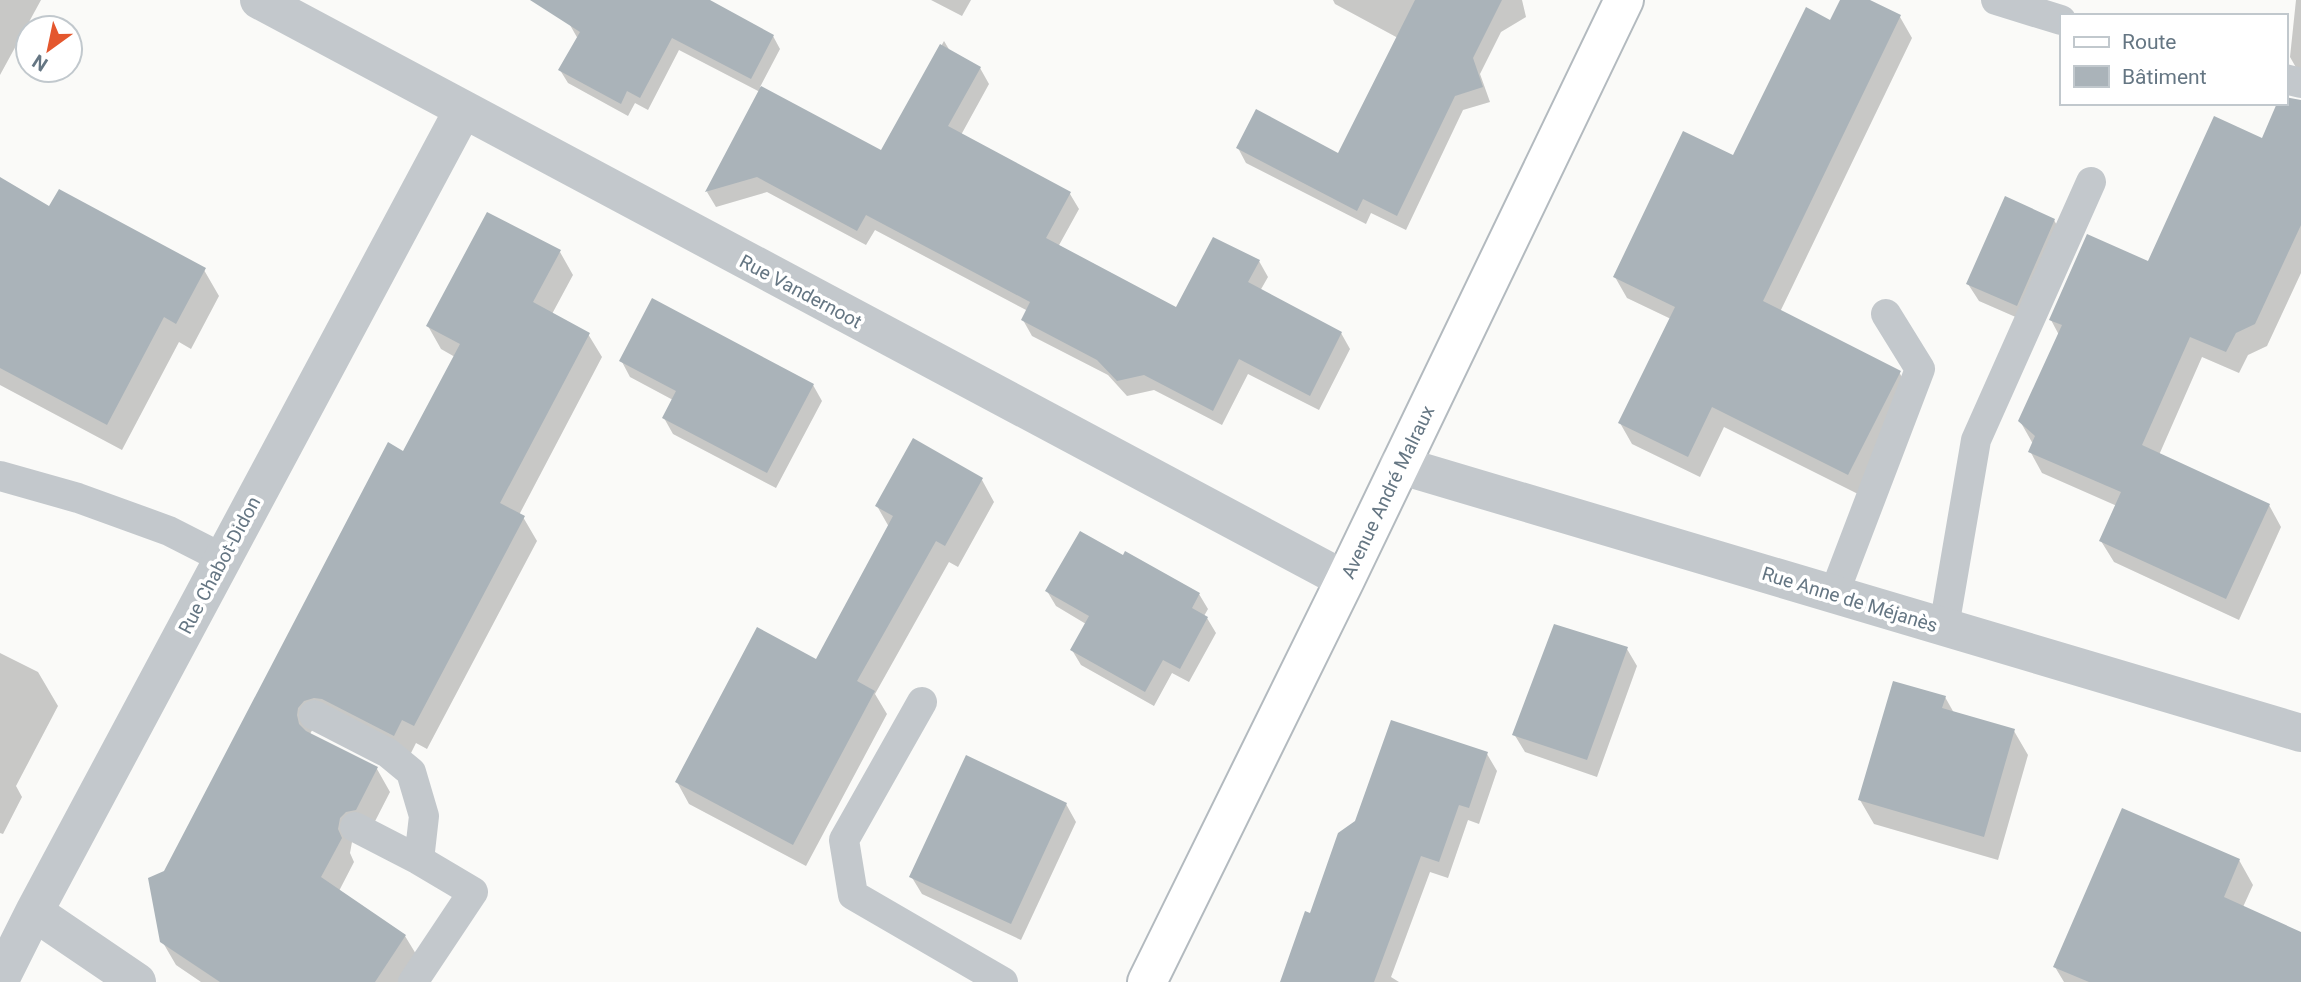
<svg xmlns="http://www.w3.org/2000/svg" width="2301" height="982" font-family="Roboto,sans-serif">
<rect width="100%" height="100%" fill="#fafaf8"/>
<!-- shadow -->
<path fill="#0003" d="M 0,0 L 41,0 L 0,75 Z
M 584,0 L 707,0 L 773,36 L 780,49 L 760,87 L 882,152 L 944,41 L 950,51 L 980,68 L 989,84 L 961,135 L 1070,194 L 1079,209 L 1058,247 L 1177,309 L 1259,261 L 1268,277 L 1260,291 L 1341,333 L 1350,349 L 1319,410 L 1248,374 L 1222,425 L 1154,390 L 1127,396 L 1108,375 L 1032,336 L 1023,320 L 1028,311 L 875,230 L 866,245 L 767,192 L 716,207 L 707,192 L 760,92 L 679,50 L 648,110 L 635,103 L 628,116 L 568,83 L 560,70 L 578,39 L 570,25 Z
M 931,0 L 971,0 L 962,16 Z
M 1333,0 L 1522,0 L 1526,17 L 1501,32 L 1480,74 L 1490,102 L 1463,110 L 1406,230 L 1371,213 L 1366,224 L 1246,163 L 1238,148 L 1339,155 L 1398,38 L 1335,4 Z
M 1841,0 L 1866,0 L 1900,17 L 1912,38 L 1780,312 L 1899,372 L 1911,393 L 1860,495 L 1724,427 L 1700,477 L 1632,444 L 1620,423 L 1671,319 L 1627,298 L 1615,277 L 1734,158 L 1831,22 Z
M 2296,0 L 2301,0 L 2301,72 L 2298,71 L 2290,57 Z
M 2301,157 L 2301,273 L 2267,346 L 2248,355 L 2239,373 L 2202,357 L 2159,455 L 2269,505 L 2281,527 L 2239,620 L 2114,562 L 2101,541 L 2117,506 L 2042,473 L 2030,451 L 2033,444 L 2020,421 L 2059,335 L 2051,320 L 2149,264 Z
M 0,180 L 50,209 L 204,270 L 219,296 L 191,349 L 179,342 L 122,450 L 0,385 Z
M 2054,220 L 2064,238 L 2027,322 L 1979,301 L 1968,284 Z
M 560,252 L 573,275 L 552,314 L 588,334 L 602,357 L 519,515 L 523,517 L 537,541 L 427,749 L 416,743 L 408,759 L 318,723 L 311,732 L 310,735 L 377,769 L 390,792 L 369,833 L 352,842 L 350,853 L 354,862 L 339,891 L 405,936 L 419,959 L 421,982 L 201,982 L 176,965 L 162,941 L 165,872 L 404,453 L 455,357 L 441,349 L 428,326 Z
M 621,360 L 813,385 L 822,401 L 776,488 L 673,434 L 664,418 L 673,400 L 630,377 Z
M 982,480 L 994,502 L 958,567 L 949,562 L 875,694 L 887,714 L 806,866 L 689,804 L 677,782 L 817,661 L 889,527 L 877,506 Z
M 1047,591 L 1199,594 L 1208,609 L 1204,616 L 1207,618 L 1216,633 L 1189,682 L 1172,673 L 1154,706 L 1081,665 L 1072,650 L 1086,624 L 1056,606 Z
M 1627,649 L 1637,666 L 1597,777 L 1525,752 L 1514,734 Z
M 0,653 L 38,672 L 58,706 L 16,786 L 22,797 L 3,834 L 0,833 Z
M 1945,697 L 1954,713 L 2014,731 L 2028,755 L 1998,860 L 1874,824 L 1860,800 Z
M 1487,754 L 1497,771 L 1479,824 L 1468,820 L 1448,878 L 1430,872 L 1391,977 L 1399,982 L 1282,982 L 1311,916 Z
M 1066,804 L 1076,822 L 1021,940 L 922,894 L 911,876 Z
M 2239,860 L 2253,885 L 2243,907 L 2301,934 L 2301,982 L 2064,982 L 2055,967 Z"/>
<!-- building -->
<path fill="#aab3b9" d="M 530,0 L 710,0 L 774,35 L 751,79 L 672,38 L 640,98 L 627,91 L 621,104 L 558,70 L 580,32 Z
M 1415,0 L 1502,0 L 1473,58 L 1483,87 L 1455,96 L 1397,216 L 1363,199 L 1357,211 L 1236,148 L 1256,109 L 1338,153 Z
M 1840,0 L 1870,0 L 1901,15 L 1763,301 L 1901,371 L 1848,475 L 1712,407 L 1688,457 L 1618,423 L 1675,307 L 1613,277 L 1683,131 L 1733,155 L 1806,7 L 1830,20 Z
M 940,44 L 981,67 L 948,126 L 1071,192 L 1046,238 L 1176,307 L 1213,237 L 1260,260 L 1248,282 L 1342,332 L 1310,396 L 1239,359 L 1213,411 L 1144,375 L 1117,381 L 1097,360 L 1021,320 L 1030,302 L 866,215 L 857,231 L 757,177 L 705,192 L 761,86 L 881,150 Z
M 2285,97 L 2301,100 L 2301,225 L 2255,324 L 2236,333 L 2226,352 L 2190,337 L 2142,445 L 2270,504 L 2226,599 L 2099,541 L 2121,492 L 2028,452 L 2035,436 L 2018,421 L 2062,325 L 2049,320 L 2087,234 L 2148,261 L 2214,116 L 2262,138 L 2277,103 L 2285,103 Z
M 0,177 L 49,206 L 59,189 L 206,268 L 176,324 L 164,317 L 107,425 L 0,368 Z
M 2005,196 L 2055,219 L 2017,306 L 1966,284 Z
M 487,212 L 561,250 L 533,302 L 590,333 L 500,503 L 525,516 L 414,726 L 402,720 L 394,736 L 322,699 L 314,698 L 304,701 L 298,708 L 297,715 L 299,724 L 306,731 L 378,767 L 356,810 L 346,812 L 340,818 L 338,829 L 342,838 L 321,877 L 406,935 L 375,982 L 220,982 L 160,942 L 148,878 L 164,871 L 388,442 L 403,451 L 460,344 L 426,326 Z
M 652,298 L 814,384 L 767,473 L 662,418 L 676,391 L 619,361 Z
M 913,438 L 983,478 L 945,546 L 936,541 L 857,681 L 875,691 L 793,845 L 675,782 L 757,627 L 816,659 L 893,516 L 875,506 Z
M 1080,531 L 1123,555 L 1125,551 L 1200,593 L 1192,608 L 1208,617 L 1180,669 L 1163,660 L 1145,692 L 1070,650 L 1089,616 L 1045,591 Z
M 1554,624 L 1628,647 L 1587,760 L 1512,735 Z
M 1893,681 L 1946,696 L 1942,708 L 2015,729 L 1984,837 L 1858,800 Z
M 1391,720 L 1488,752 L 1469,808 L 1459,805 L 1439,862 L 1421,856 L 1374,982 L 1280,982 L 1305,911 L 1310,913 L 1338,833 L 1355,821 Z
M 966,755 L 1067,803 L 1011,924 L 909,877 Z
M 2122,808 L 2240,859 L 2224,897 L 2301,932 L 2301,982 L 2089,982 L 2053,967 Z"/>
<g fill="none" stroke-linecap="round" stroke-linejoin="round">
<defs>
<g id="secondary">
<path id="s1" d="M 1147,982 L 1345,580 L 1624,0"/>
</g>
</defs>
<!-- secondary casing -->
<use href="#secondary" stroke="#b3babf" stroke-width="42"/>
<!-- lane -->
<path stroke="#c3c8cc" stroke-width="30" d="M 1996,0 L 2061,20
M 2285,79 L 2301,83
M 0,476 L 78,498 L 169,531 L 222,558
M 1834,594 L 1920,369 L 1886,314
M 1944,627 L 1976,440 L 2091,182
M 922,702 L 844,840 L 853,895 L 1003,982
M 314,715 L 388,753 L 411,772 L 424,816 L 419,860 L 473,892 L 413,982
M 355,827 L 419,860"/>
<!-- street -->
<path stroke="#c3c8cc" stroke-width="38" d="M 259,0 L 1345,580
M 1399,465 L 2301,733
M 0,980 L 34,912
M 137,982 L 34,912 L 463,110"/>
<!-- secondary -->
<use href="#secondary" stroke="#fff" stroke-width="38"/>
</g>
<g text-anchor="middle" stroke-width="7" stroke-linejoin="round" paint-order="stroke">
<!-- street labels -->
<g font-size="19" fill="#657683" stroke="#fff">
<text transform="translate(801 291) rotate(28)" y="7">Rue Vandernoot</text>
<text dy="7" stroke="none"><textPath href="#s1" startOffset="546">Avenue André Malraux</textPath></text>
<text transform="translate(219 565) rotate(-62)" y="7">Rue Chabot-Didon</text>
<text transform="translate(1850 599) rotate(17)" y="7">Rue Anne de Méjanès</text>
</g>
</g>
<!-- legend -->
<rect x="2060" y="14" width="228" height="91" fill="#ffffff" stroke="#c1c8cd" stroke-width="2"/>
<rect x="2074" y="37" width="35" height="10" fill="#ffffff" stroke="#c1c8cd" stroke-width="2"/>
<text x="2122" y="49" font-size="21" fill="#657683">Route</text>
<rect x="2074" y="66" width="35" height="21" fill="#aab3b9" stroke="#c1c8cd" stroke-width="2"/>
<text x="2122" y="84" font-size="21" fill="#657683">Bâtiment</text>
<!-- north arrow -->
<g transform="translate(49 49) rotate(213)"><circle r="33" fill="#ffffff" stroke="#c1c8cd" stroke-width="2"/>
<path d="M0-5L12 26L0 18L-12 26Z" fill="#e4572e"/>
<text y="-10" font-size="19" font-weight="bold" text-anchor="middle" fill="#657683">N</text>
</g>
</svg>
